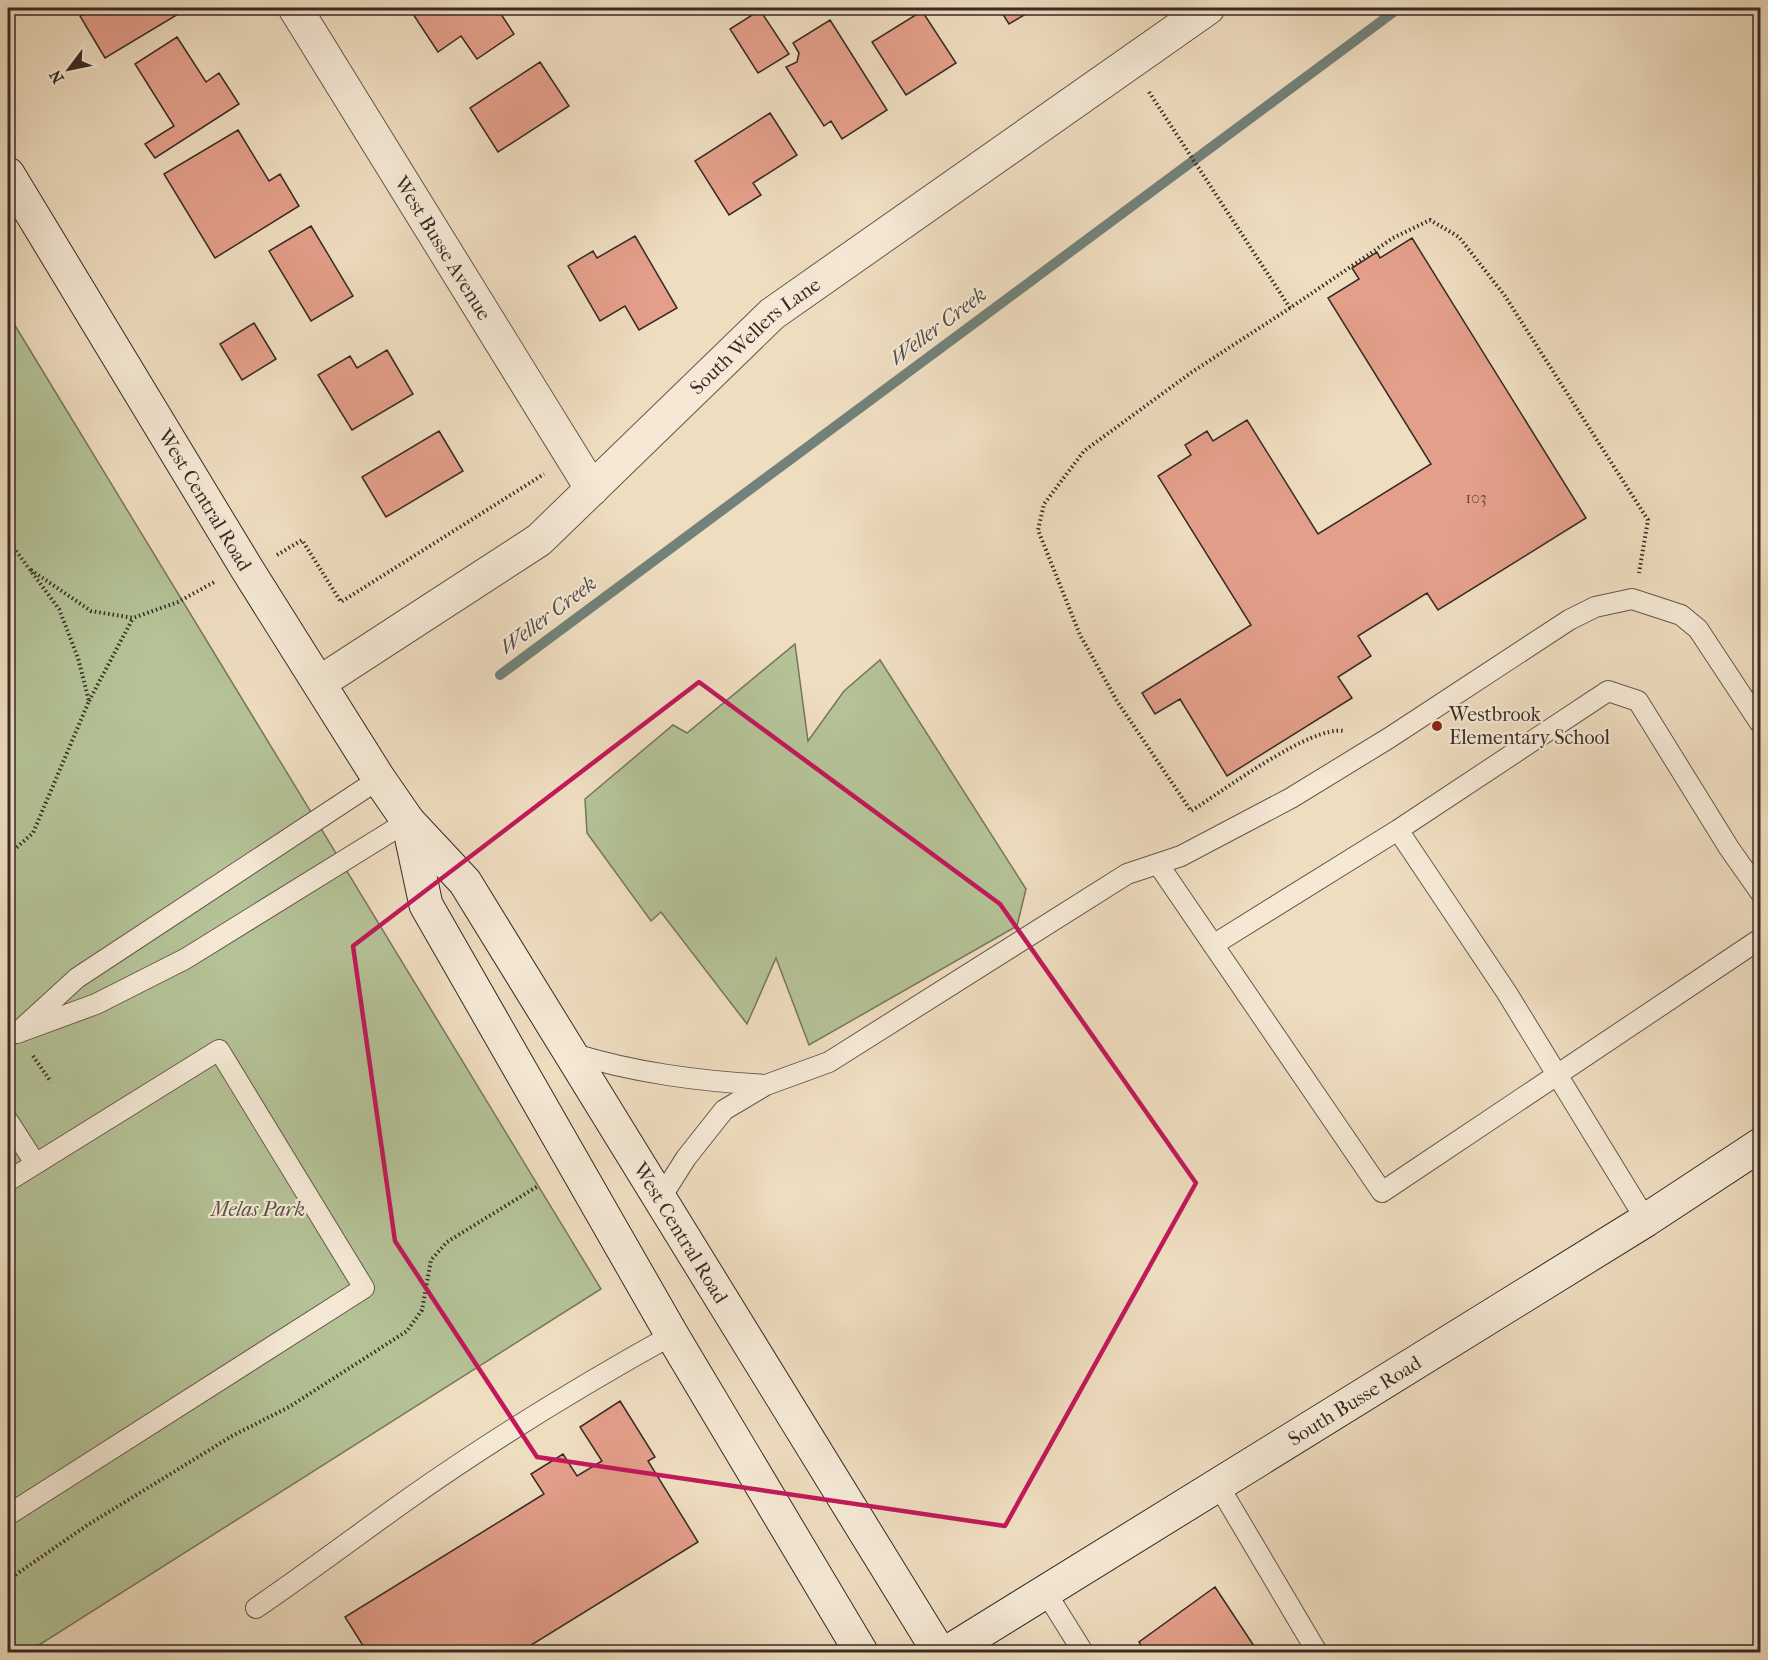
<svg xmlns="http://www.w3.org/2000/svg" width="1768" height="1660" font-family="'IM FELL French Canon',serif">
<rect width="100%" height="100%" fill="#efddc0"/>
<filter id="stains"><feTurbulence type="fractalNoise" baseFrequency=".00333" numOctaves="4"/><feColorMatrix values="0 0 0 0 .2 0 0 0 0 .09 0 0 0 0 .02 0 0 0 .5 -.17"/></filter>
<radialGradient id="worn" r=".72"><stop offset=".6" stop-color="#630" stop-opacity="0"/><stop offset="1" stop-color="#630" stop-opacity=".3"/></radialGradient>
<!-- green -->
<path fill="#b4c296" stroke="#76765e" stroke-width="1.5" d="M 8,314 L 601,1289 L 28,1652 L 8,1652 Z
M 795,644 L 808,741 L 844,691 L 880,660 L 1026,889 L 1017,926 L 809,1045 L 776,958 L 747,1024 L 661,912 L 651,921 L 587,833 L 585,799 L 673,725 L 687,733 Z"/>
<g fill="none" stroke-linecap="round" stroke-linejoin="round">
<!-- stream -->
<path stroke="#72827a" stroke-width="10" d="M 500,675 L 1399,8"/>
</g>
<!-- building -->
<path fill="#e49f8a" stroke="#372a26" stroke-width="1.5" d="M 94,8 L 177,8 L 180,13 L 105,58 L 80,16 Z
M 409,8 L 497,8 L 514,34 L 477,59 L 461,36 L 438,52 Z
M 999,8 L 1036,8 L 1009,24 Z
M 760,10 L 789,54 L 758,73 L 730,29 Z
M 922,11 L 956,63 L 906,95 L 872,42 Z
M 830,20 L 887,110 L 842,139 L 831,121 L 824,126 L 786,67 L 797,62 L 799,53 L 793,43 Z
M 177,37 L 206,82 L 219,73 L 239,104 L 155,158 L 145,144 L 174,126 L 135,64 Z
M 540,62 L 569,106 L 498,152 L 470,108 Z
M 770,113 L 797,155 L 753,183 L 761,195 L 729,215 L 695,161 Z
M 238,130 L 269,181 L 280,174 L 299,206 L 215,258 L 164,174 Z
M 311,226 L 353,296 L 311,321 L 269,251 Z
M 635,236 L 677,308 L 639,330 L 625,306 L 600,321 L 568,266 L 593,251 L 597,258 Z
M 1412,238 L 1586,518 L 1438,610 L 1427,593 L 1358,636 L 1371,656 L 1338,677 L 1352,698 L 1227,776 L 1180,699 L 1155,714 L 1142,693 L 1251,625 L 1158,476 L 1191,455 L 1185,445 L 1207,431 L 1213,441 L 1247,420 L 1318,534 L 1431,464 L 1328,298 L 1359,279 L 1352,268 L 1377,252 L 1380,258 Z
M 254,323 L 276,359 L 242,380 L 220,344 Z
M 387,350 L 413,394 L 352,430 L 318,375 L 350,356 L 357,368 Z
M 439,431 L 463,471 L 386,517 L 362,477 Z
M 620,1401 L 655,1457 L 648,1461 L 698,1542 L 520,1652 L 367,1652 L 345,1617 L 544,1494 L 531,1474 L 563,1454 L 577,1476 L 602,1461 L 580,1427 Z
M 1215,1587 L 1258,1652 L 1145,1652 L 1139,1642 Z"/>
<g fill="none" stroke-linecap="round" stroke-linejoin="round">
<defs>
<path id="lane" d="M 379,779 L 77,978 L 17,1033 L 96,1004 L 185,959 L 408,821
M 1398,830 L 1608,691 L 1638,701 L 1729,848 L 1760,892
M 1158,864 L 1382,1192 L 1760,939
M 1213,945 L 1398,830 L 1507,993 L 1646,1220
M 571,1053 C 635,1073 699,1081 766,1085
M 8,1121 L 35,1163
M 8,1181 L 219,1050 L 364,1288 L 8,1515
M 660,1199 L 686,1158 L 724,1110 L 766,1085 L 829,1062 L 1127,874 L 1181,856 L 1291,798 L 1389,738 L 1569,620 L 1595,607 L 1632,599 L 1681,615 L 1698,629 L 1760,723
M 1217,1483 L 1317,1652
M 1045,1591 L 1083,1652
M 256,1608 C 306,1574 355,1537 404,1502 C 490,1441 580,1386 672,1335"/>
<g id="street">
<path id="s1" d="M 295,8 L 592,489"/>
<path id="s2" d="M 319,683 L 539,540 L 772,314 L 1208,8"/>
</g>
<g id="secondary">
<path id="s3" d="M 8,174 L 247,569 L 379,779 L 408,821 L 465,882 L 939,1652"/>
<path d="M 408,821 L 426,905 L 672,1335 L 861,1652"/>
<path id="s4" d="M 948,1652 L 1646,1220 L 1760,1145"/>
</g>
</defs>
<!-- lane casing -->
<use href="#lane" stroke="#65574c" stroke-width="22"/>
<!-- street casing -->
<use href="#street" stroke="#65574c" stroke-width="35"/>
<!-- secondary casing -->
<use href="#secondary" stroke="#372a26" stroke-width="35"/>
<!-- path -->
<path stroke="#372a26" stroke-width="4" stroke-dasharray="1.5 3" stroke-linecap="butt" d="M 1149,92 L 1290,308 L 1393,238 L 1430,220 L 1459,237 L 1505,296 L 1648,520 L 1639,573
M 1290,308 L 1192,372 L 1084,451 L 1044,504 L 1038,530 L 1080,635 L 1117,701 L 1191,811 C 1223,791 1311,725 1344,731
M 8,540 L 59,609 L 78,658 L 89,701 L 33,833 L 8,855
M 277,555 L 302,540 L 341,602 L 544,474
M 31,570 L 91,611 L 133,618 L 178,602 L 216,581
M 89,701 L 133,618
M 33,1056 L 51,1082
M 8,1580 L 86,1526 L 232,1436 L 289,1407 L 407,1331 L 422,1310 L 431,1260 L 447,1242 L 538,1186"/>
<!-- lane -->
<use href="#lane" stroke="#f5e9d6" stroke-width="20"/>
<!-- street -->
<use href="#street" stroke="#f5e9d6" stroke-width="33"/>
<!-- secondary -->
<use href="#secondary" stroke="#f5e9d6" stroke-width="33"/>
</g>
<!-- marked area -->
<path fill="none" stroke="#c2185b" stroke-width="4.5" stroke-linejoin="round" d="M 699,682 L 1000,904 L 1196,1183 L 1005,1526 L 537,1457 L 395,1241 L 353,946 Z"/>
<!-- markers -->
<circle fill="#8f2418" stroke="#f5e9d6" stroke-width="2" cx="1437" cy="726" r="6"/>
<g text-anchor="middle" stroke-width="4.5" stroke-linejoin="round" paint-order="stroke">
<!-- number labels -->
<g font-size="16" fill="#62473f">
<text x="1476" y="503">103</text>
</g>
<!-- street labels -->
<g font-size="20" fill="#372a26" stroke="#f5e9d6">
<text dy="7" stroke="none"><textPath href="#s1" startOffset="282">West Busse Avenue</textPath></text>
<text dy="7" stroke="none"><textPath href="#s2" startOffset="560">South Wellers Lane</textPath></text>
<text dy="7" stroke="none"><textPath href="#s3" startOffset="381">West Central Road</textPath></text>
<text dy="7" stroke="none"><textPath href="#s3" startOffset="1256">West Central Road</textPath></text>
<text dy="7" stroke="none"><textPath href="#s4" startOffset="478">South Busse Road</textPath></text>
</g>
<!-- poi labels -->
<g font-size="20" fill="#372a26" stroke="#f5e9d6" text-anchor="start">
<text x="1449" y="721">Westbrook<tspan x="1449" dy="23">Elementary School</tspan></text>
</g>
<!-- park labels -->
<g font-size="20" font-style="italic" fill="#565042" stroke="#f5e9d6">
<text x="258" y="1216">Melas Park</text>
</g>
<!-- water labels -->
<g font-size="21" font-style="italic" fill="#504e49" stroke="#f5e9d6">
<text transform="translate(938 326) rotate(-37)" y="7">Weller Creek</text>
<text transform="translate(548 615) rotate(-37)" y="7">Weller Creek</text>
</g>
</g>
<!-- margin -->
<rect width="1768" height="1660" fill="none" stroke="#efddc0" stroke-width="30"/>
<rect x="9" y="9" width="1750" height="1642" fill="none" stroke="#372a26" stroke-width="3"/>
<rect x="15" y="15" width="1738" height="1630" fill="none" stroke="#372a26" stroke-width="1.5"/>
<!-- north arrow -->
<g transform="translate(69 69) rotate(238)" stroke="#f5e9d6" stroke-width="4.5" paint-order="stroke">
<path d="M0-4.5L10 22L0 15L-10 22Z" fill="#372a26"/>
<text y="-9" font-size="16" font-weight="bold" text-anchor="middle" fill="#372a26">N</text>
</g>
<rect width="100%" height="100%" filter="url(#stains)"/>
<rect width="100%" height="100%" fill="url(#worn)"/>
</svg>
